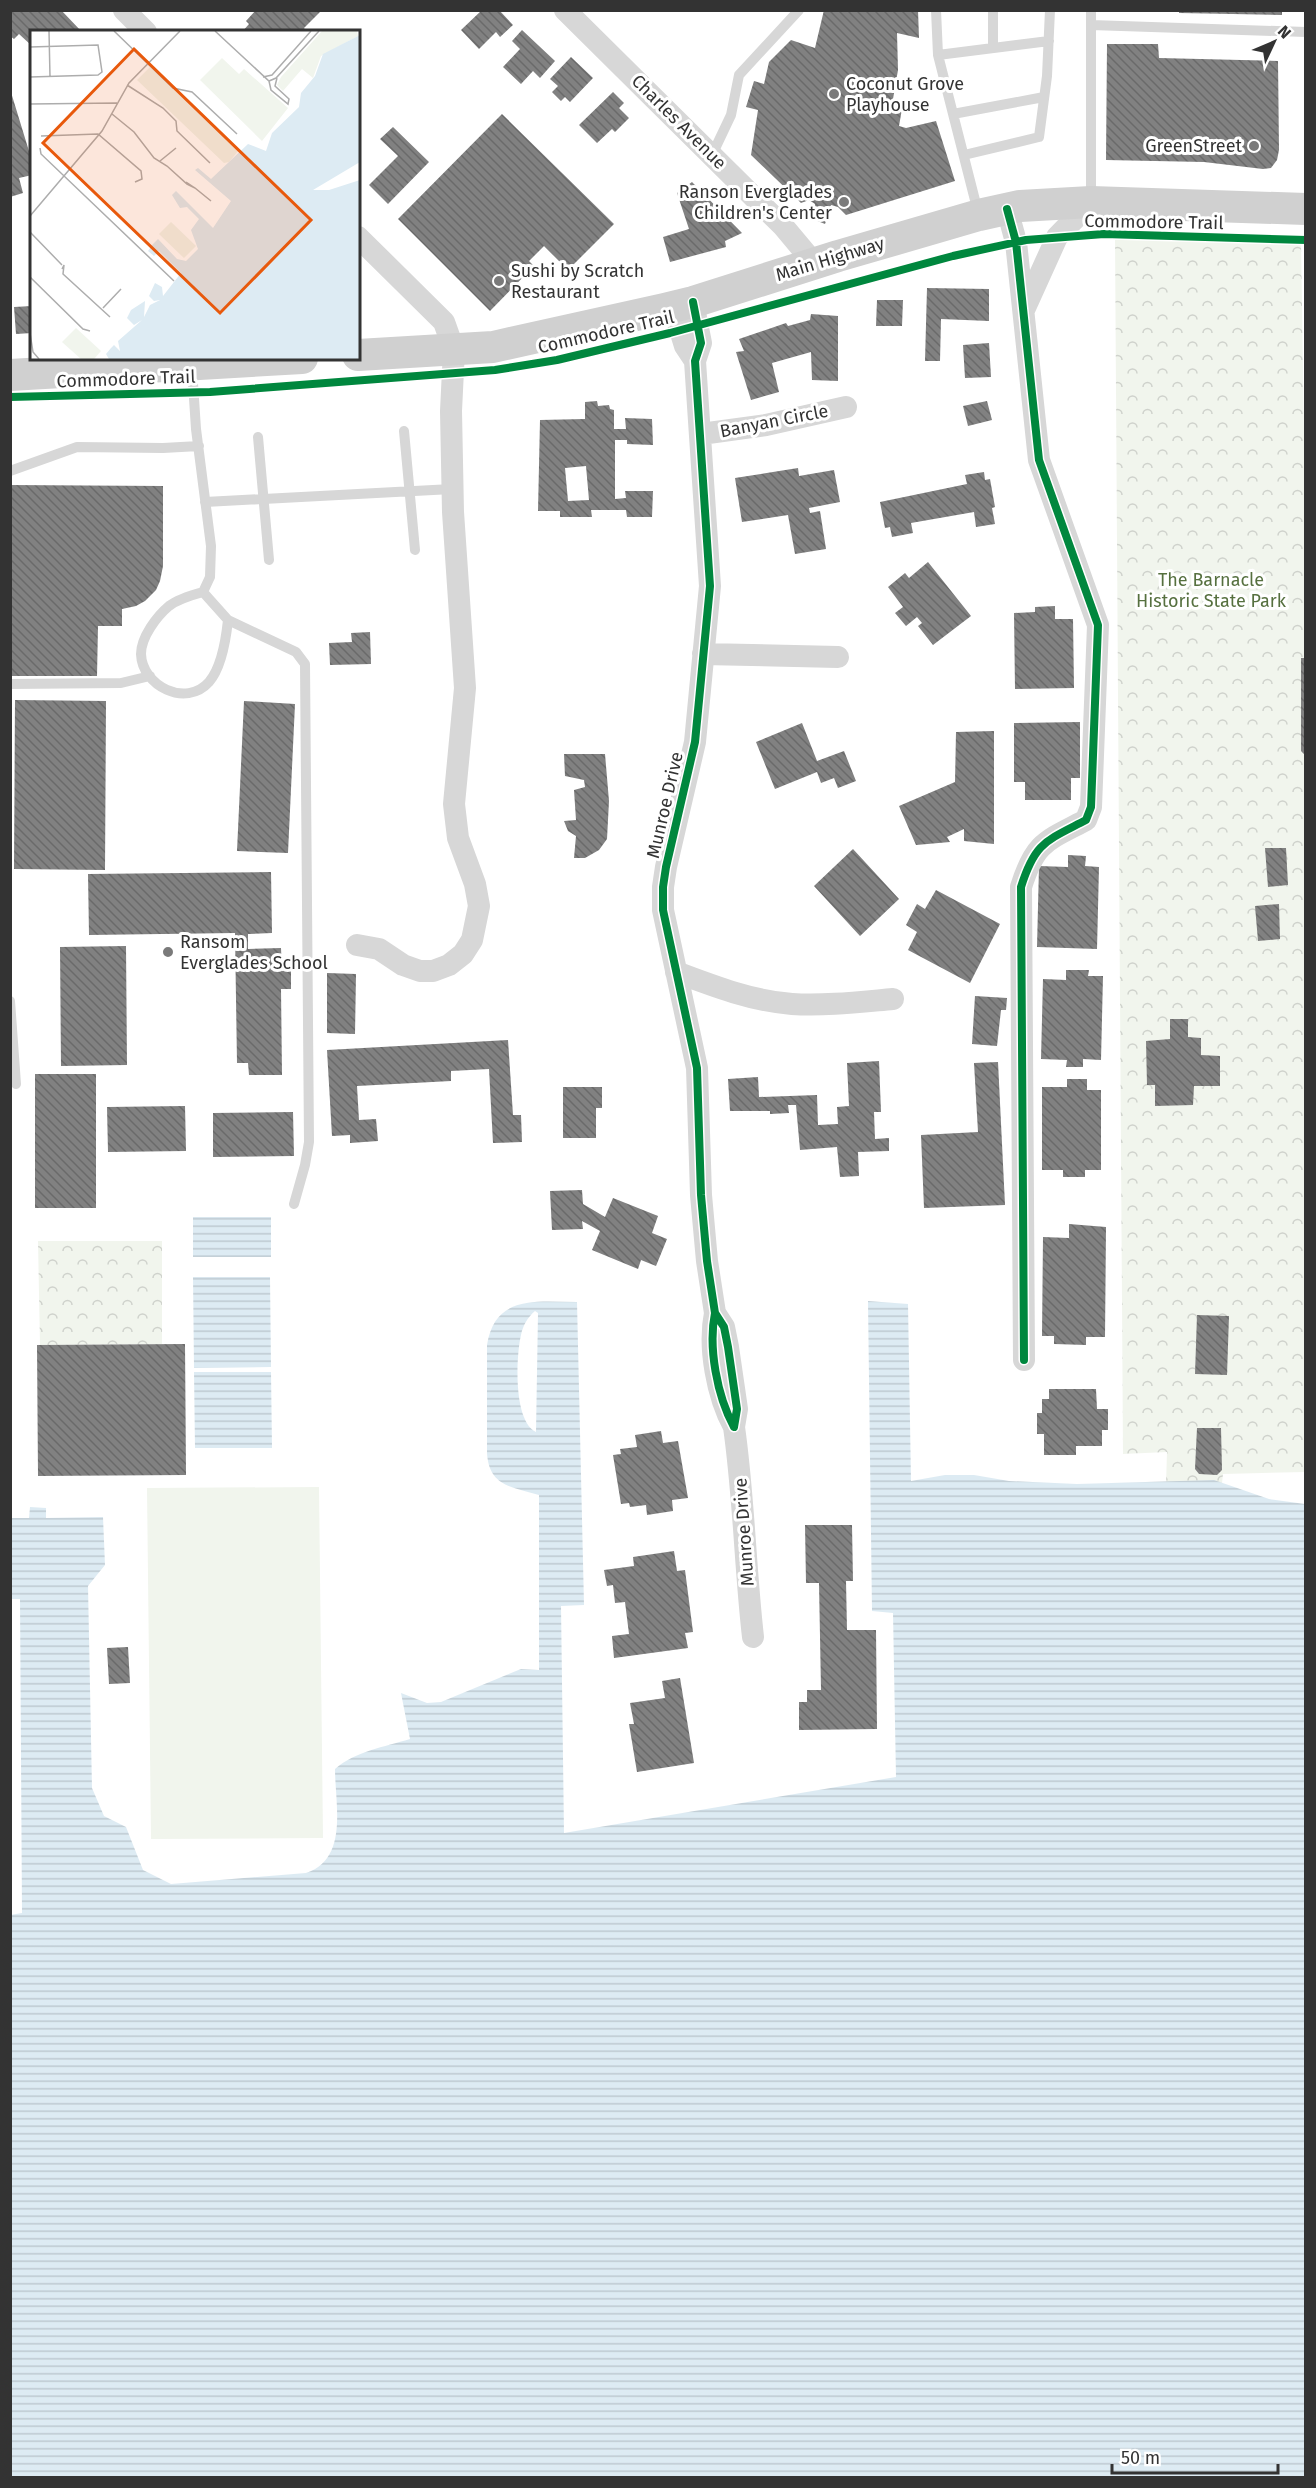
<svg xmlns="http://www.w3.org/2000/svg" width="1316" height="2488" font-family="'Fira Sans',sans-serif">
<defs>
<pattern id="forest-crowns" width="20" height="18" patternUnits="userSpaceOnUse" patternTransform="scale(1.5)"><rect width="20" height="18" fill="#f1f5ed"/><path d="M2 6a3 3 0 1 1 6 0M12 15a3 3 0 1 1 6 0" fill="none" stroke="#cfd2cc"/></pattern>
<pattern id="water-rules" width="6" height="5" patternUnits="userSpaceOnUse" patternTransform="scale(1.5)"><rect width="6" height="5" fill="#ddebf3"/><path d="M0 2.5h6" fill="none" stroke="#becad1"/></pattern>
<pattern id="building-back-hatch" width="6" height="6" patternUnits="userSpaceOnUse" patternTransform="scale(1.5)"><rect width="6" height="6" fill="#818181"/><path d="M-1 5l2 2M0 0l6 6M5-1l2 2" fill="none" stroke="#6a6a6a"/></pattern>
</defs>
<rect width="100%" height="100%" fill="#fff"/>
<!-- grass -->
<path fill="#f1f5ed" d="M 319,1487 L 323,1838 L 151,1839 L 147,1488 Z"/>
<!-- forest -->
<path fill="url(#forest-crowns)" d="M 1115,238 L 1301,241 L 1306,558 L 1305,1472 L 1223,1474 L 1222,1483 L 1166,1485 L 1167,1452 L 1123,1454 Z
M 38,1241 L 162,1241 L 162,1344 L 40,1345 Z"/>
<!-- water -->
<path fill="url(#water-rules)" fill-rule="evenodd" d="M 193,1217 L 271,1217 L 271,1257 L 193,1257 Z
M 193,1277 L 270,1277 L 271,1367 L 194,1368 Z
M 868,1301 L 908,1304 L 911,1481 L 945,1475 L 974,1475 L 1009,1481 L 1077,1484 L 1214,1480 L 1269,1499 L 1305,1504 L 1305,2477 L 11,2477 L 10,1915 L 22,1913 L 20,1599 L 11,1599 L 11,1518 L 29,1518 L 30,1507 L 46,1508 L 46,1518 L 103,1517 L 105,1565 L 88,1586 L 92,1788 L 104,1816 L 126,1827 L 143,1870 L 171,1884 L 306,1873 C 349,1859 335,1804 335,1769 C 356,1751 384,1747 410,1739 L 401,1693 L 427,1703 L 441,1702 L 521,1669 L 539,1670 L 539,1495 C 513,1487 489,1487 487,1453 L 487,1345 C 495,1294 537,1302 577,1302 L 584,1605 L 561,1606 L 564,1833 L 896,1777 L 893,1613 L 872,1611 ZM 535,1311 L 538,1313 L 536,1432 C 513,1421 516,1356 521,1335 C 523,1325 528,1317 535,1311 Z
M 194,1372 L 271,1372 L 272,1448 L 195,1448 Z"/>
<!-- building -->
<path fill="url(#building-back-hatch)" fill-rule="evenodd" d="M 10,10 L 61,10 L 82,32 L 32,32 L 32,46 L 19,34 L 14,39 L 10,36 Z
M 256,10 L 322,10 L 304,28 L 307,32 L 242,32 L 249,24 L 246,21 Z
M 482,10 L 499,10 L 513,25 L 500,37 L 496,32 L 479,49 L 461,30 Z
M 824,10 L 918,10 L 919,38 L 897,33 L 898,70 L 893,99 L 903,103 L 899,126 L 906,128 L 936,121 L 955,181 L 846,215 L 838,207 L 831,205 L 825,224 L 810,218 L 815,204 L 809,200 L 801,203 L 751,155 L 758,110 L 746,107 L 754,81 L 764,84 L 769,62 L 791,40 L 815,48 Z
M 1179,10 L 1282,10 L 1282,15 L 1179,13 Z
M 522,30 L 555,61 L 540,78 L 533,71 L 521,84 L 503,67 L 520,49 L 512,41 Z
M 1107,44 L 1158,44 L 1159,58 L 1278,61 L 1279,150 L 1277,160 L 1271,168 L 1263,169 L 1204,162 L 1106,160 Z
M 571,57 L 593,78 L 570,102 L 565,97 L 561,101 L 552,92 L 558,86 L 550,79 Z
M 10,89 L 32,161 L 32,175 L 19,178 L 23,193 L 10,197 Z
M 613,92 L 624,103 L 619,108 L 629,118 L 615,132 L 612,129 L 597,143 L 579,125 Z
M 502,114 L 614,224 L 568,270 L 544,246 L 529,261 L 534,266 L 490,311 L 398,219 Z
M 393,127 L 429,162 L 388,204 L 369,185 L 398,156 L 380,139 Z
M 692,182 L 742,233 L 725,241 L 726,247 L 670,262 L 663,237 L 689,229 L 677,193 Z
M 927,288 L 989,289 L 989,321 L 941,319 L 940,361 L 925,361 Z
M 877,300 L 903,300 L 902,326 L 876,326 Z
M 32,306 L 32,333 L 16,334 L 14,307 Z
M 811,314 L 838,316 L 838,381 L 812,380 L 811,352 L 772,363 L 779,392 L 751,400 L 736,352 L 744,351 L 739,339 L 786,323 L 788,326 L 810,320 Z
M 989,343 L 991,377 L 965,378 L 963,345 Z
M 597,401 L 598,406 L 609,405 L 610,409 L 614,410 L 614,429 L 626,429 L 625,418 L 652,419 L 653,445 L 627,444 L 627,440 L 615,440 L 615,499 L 626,498 L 625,491 L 653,491 L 652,517 L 627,517 L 626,510 L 591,510 L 592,517 L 560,517 L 560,511 L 538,511 L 540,420 L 585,419 L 585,402 ZM 586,466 L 589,500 L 568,501 L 565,468 Z
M 987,401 L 992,420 L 968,426 L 963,406 Z
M 798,468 L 799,476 L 834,470 L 840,502 L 809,508 L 810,513 L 820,511 L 826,549 L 795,554 L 788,515 L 742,522 L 735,478 Z
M 984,472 L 985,480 L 990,479 L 995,507 L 992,508 L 995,524 L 976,527 L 974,512 L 911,523 L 913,533 L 892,537 L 890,527 L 885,528 L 880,502 L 967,484 L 965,475 Z
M 10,485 L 163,486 L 163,566 L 160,581 L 156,590 L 145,601 L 136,606 L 122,609 L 122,626 L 98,626 L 97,676 L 10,676 Z
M 928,562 L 971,616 L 933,645 L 918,626 L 922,623 L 917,617 L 906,626 L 895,613 L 903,607 L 888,587 L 905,573 L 909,578 Z
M 1055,606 L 1055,619 L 1073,619 L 1074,688 L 1015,689 L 1014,613 L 1035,612 L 1035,607 Z
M 370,632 L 371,664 L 330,665 L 329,643 L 352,642 L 351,633 Z
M 1301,658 L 1306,658 L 1306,756 L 1301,751 Z
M 15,700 L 106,701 L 105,870 L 14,869 Z
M 244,701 L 295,704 L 288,853 L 237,851 Z
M 1080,722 L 1080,778 L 1071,778 L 1071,800 L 1025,800 L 1025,782 L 1014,782 L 1014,723 Z
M 802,723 L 817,761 L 844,751 L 856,781 L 838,788 L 834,778 L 821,783 L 817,772 L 775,789 L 756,742 Z
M 994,731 L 994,844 L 964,841 L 964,829 L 947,837 L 950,842 L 916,845 L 899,806 L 955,782 L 956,732 Z
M 564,754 L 605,754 L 609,801 L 607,839 L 599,850 L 585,858 L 574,858 L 576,836 L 568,831 L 564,821 L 576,820 L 574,790 L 585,787 L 584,780 L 565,776 Z
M 1265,848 L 1286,848 L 1288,885 L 1268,887 Z
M 853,849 L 899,899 L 860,936 L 814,886 Z
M 1068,855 L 1086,856 L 1085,866 L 1099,867 L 1097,949 L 1037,947 L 1039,866 L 1068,867 Z
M 271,872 L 272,933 L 248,934 L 248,949 L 281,948 L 282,971 L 291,970 L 291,989 L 281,989 L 282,1075 L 249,1075 L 248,1063 L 237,1063 L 235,933 L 89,935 L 88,874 Z
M 936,890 L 1000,924 L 970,983 L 908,950 L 917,932 L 906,925 L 917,904 L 925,909 Z
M 1279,904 L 1280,939 L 1258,941 L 1255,906 Z
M 126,946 L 127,1065 L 61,1066 L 60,947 Z
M 1066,970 L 1089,970 L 1088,976 L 1103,976 L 1101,1060 L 1083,1059 L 1083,1067 L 1066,1067 L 1067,1060 L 1041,1059 L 1043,979 L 1066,980 Z
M 327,973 L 356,974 L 355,1034 L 327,1033 Z
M 975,996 L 1007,998 L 1006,1010 L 1001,1010 L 997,1046 L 972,1044 Z
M 1170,1019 L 1188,1019 L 1188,1037 L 1201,1038 L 1201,1055 L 1220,1056 L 1220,1086 L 1194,1086 L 1193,1105 L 1155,1106 L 1155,1085 L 1147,1085 L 1146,1041 L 1170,1039 Z
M 508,1040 L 513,1115 L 521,1115 L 522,1142 L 493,1143 L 489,1069 L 451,1071 L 451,1081 L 357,1086 L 359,1120 L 376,1119 L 378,1141 L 350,1143 L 350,1135 L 332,1136 L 327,1050 Z
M 879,1061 L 881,1112 L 874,1112 L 875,1139 L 889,1138 L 889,1151 L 858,1152 L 859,1176 L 840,1177 L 837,1147 L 800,1150 L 796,1105 L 788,1105 L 789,1113 L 770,1114 L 770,1111 L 730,1111 L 728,1079 L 758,1077 L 759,1097 L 817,1095 L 818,1125 L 838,1124 L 837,1107 L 849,1106 L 847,1063 Z
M 998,1062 L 1005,1205 L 924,1208 L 921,1135 L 978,1132 L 974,1063 Z
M 35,1074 L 96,1074 L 96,1208 L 35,1208 Z
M 1067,1079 L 1087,1079 L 1087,1090 L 1101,1090 L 1101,1170 L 1085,1170 L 1085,1177 L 1063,1177 L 1063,1170 L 1042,1170 L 1042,1087 L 1067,1087 Z
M 563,1087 L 602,1087 L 602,1108 L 596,1108 L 596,1138 L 563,1138 Z
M 185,1106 L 186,1151 L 108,1152 L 107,1107 Z
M 293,1112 L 294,1156 L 213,1157 L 213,1113 Z
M 582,1190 L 583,1204 L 605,1217 L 613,1198 L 658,1216 L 652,1233 L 667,1239 L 656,1266 L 641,1260 L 638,1269 L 592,1250 L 600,1231 L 582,1221 L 583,1229 L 552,1230 L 550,1191 Z
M 1069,1224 L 1106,1227 L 1105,1337 L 1086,1337 L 1086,1345 L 1054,1344 L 1054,1336 L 1042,1336 L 1043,1237 L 1069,1238 Z
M 1197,1315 L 1229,1316 L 1227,1375 L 1195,1374 Z
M 185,1344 L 186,1475 L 38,1476 L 37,1345 Z
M 1049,1389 L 1096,1389 L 1097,1409 L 1108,1409 L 1108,1430 L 1102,1430 L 1102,1446 L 1076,1446 L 1076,1455 L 1044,1455 L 1044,1434 L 1037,1434 L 1037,1413 L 1042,1413 L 1042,1399 L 1049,1399 Z
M 1197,1428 L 1221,1428 L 1222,1470 L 1217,1475 L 1199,1474 L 1195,1469 Z
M 661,1431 L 663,1443 L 678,1441 L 688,1498 L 672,1500 L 673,1511 L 647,1515 L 646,1505 L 630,1507 L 629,1503 L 621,1504 L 613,1455 L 621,1454 L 620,1449 L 637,1447 L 635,1435 Z
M 805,1525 L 852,1525 L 853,1581 L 846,1581 L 847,1630 L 876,1630 L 877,1729 L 799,1730 L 799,1702 L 807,1702 L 807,1690 L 821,1690 L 819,1583 L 806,1583 Z
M 674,1551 L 677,1571 L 685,1570 L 693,1632 L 685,1633 L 688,1648 L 614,1658 L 612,1636 L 629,1634 L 625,1602 L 615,1603 L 613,1585 L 607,1586 L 604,1570 L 634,1566 L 633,1557 Z
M 128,1647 L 130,1683 L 109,1684 L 107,1648 Z
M 680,1678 L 694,1763 L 637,1772 L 629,1724 L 634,1724 L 630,1703 L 665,1698 L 662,1681 Z"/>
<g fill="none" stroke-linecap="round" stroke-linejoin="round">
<!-- lane -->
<path stroke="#d7d7d7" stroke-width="10" d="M 936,10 L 938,55 L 978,212
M 993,10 L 993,48
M 1091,10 L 1091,199
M 1091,25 L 1306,32
M 938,55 L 1049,41
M 953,114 L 1044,97
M 712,155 L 731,115 L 739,75 L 799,10
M 964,155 L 1039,137 L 1047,76 L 1050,10
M 192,368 L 196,429 L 211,546 L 210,577 L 203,592 C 192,595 178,599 169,606 C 157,616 141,637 141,654 C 142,686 186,708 209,682 C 222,667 226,639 228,620 L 203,592
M 404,431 L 415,550
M 258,437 L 269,560
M 10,471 L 77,447 L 163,448 L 199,446
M 205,502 L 452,489
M 228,620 L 296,652 L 305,664 L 309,1142 L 305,1165 L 294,1204
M 10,684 L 121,683 L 150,676
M 10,1001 L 16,1084"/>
<!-- street -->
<path stroke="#d7d7d7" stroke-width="22" d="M 124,10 L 146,32
M 565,10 L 783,226 L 814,263
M 1007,209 L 1016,242 L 1039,460 L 1098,625 L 1091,807 L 1086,820 C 1046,841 1035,842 1021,887 L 1024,1360
M 693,302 L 701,343 L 695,361 L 710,586 L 695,742 L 666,867 L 663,887 L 663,910 L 697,1068 L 701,1195 L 707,1261 L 715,1313 L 724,1327 L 728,1347 L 737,1409 L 734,1427 C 717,1396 708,1347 715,1313
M 673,307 L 685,346 L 695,361
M 1024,310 L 1057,237 L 1091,202
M 701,434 L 766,425 L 846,407
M 703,654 L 838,657
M 357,945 L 379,949 L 403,965 L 420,971 L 433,971 L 449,965 L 463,954 L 472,940 L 479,906 L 475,884 L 458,838 L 454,804 L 465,688 L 453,512 L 451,411 L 454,350 L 444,322 L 358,237
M 676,972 C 713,986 752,1001 792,1004 C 825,1006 859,1002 893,999
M 734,1427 C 744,1497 745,1567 753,1637"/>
<!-- secondary -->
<path stroke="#d0d0d0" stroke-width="32" d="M 358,355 L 493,347 L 664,309 L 693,302 L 838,256 L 979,215 L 1020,206 L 1091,202 L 1306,209
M 10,375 L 302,358"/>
<defs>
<path id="cycleway" d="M 1007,209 L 1016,242 L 1039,460 L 1098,625 L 1091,807 L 1086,820 C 1046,841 1035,842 1021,887 L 1024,1360
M 693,302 L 701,343 L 695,361 L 710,586 L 695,742 L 666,867 L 663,887 L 663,910 L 697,1068 L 701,1195 L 707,1261 L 715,1313 L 724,1327 L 728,1347 L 737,1409 L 734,1427 C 717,1396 708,1347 715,1313
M 10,397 L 210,392 L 495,370 L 557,360 L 670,333 L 953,256 L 1026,240 L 1104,234 L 1306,240"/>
</defs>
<!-- cycleway casing -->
<use href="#cycleway" stroke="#fff" stroke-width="11"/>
<!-- cycleway -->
<use href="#cycleway" stroke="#00873e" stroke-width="8"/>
</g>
<!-- markers -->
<g fill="#7a7a7a" stroke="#fff" stroke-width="2">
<circle cx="834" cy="94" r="6"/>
<circle cx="1254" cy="146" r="6"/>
<circle cx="844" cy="202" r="6"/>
<circle cx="499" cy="281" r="6"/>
<circle cx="168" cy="952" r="6"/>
</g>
<g text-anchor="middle" stroke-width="6" stroke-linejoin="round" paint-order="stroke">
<!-- poi labels -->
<g font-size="18" fill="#333" stroke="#fff" text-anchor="start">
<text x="846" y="90">Coconut Grove<tspan x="846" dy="21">Playhouse</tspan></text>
<text x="1242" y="152" text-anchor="end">GreenStreet</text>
<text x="832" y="198" text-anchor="end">Ranson Everglades<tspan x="832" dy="21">Children's Center</tspan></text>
<text x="511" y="277">Sushi by Scratch<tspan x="511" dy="21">Restaurant</tspan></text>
<text x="180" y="948">Ransom<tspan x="180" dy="21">Everglades School</tspan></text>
</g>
<!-- street labels -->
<g font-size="18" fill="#333" stroke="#fff">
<text transform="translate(679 122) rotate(45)" y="6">Charles Avenue</text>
<text transform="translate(1154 222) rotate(1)" y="6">Commodore Trail</text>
<text transform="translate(830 259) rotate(-17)" y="6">Main Highway</text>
<text transform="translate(606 332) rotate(-13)" y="6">Commodore Trail</text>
<text transform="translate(126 379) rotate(-2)" y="6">Commodore Trail</text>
<text transform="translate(774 421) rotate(-11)" y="6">Banyan Circle</text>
<text transform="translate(665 805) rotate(-77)" y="6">Munroe Drive</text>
<text transform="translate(744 1532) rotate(-94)" y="6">Munroe Drive</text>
</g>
<!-- park labels -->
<g font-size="18" fill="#56703f" stroke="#fff">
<text x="1211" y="586">The Barnacle<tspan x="1211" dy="21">Historic State Park</tspan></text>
</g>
</g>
<!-- overview -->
<g transform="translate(30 30)">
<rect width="330" height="330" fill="#fff"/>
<path d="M 141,192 L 166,216 L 154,228 L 129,204 ZM 46,298 L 71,321 L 64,329 L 51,329 L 32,312 Z" fill="#f1f5ed"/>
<path d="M 292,1 L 327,1 L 328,6 L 291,26 L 283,48 L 272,39 L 253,61 L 247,55 L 251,47 ZM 192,28 L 209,44 L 214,39 L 258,78 L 232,111 L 170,50 ZM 120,37 L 209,120 L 199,132 L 194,133 L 107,50 Z" fill="#f1f5ed"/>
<path d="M 330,5 L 330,132 L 283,160 L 299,160 L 330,150 L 330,329 L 79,329 L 76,324 L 81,318 L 84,315 L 90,321 L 88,311 L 112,290 L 104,295 L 97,288 L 101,280 L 115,271 L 114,287 L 120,275 L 130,270 L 124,271 L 119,266 L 125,253 L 132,257 L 133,266 L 151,243 L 129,221 L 124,226 L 118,221 L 123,214 L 128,209 L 147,229 L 156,231 L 168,219 L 161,200 L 169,189 L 157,177 L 150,178 L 142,165 L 146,161 L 183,198 L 201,171 L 165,140 L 168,138 L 181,149 L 218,114 L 236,121 L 242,103 L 269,77 L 271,63 L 285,46 L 293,24 Z" fill="#ddebf3"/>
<path fill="none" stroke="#adadad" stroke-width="1.5" d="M 19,1 L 20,47M 84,1 L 143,58 L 162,62 L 207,104M 185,1 L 239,51 L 246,48 L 289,1M 0,17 L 68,15 L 72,42 L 68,45 L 0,47M 233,47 L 242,45 L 281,1M 239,51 L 241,60 L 258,74 L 259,69 L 245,56 L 247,48M 97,55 L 133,78 L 146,91 L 147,101 L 180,133M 0,74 L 87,73M 82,84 L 104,102 L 124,128 L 137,136 L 157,154 L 165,158 L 156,152M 11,106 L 68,104 L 111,141 L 112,149 L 105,152M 10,118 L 11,124 L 144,251M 130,131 L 146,118M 165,158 L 181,171M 0,186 L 72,101 L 99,53 L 150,1M 0,202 L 32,235M 32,239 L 34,235 L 33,244 L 80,287M 0,247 L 53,299 L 60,301M 73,278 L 91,259M 0,303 L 3,322 L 9,329"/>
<path fill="#e8590c" fill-opacity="0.15" stroke="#e8590c" stroke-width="3" d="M 104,19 L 281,190 L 190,283 L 13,113 Z"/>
<rect width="330" height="330" fill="none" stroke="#333" stroke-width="3"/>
</g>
<!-- border -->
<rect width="1316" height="2488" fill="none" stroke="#333333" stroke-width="24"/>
<!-- north arrow -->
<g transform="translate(1274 42) rotate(46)" stroke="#ffffff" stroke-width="4.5" paint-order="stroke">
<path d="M0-4.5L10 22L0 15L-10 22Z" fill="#333333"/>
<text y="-9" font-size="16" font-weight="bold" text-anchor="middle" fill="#333333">N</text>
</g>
<!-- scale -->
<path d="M1112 2464v9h166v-9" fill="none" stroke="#333333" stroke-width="3"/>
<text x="1121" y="2464" font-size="18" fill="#333333" stroke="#ffffff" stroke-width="4.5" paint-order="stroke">50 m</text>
</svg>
